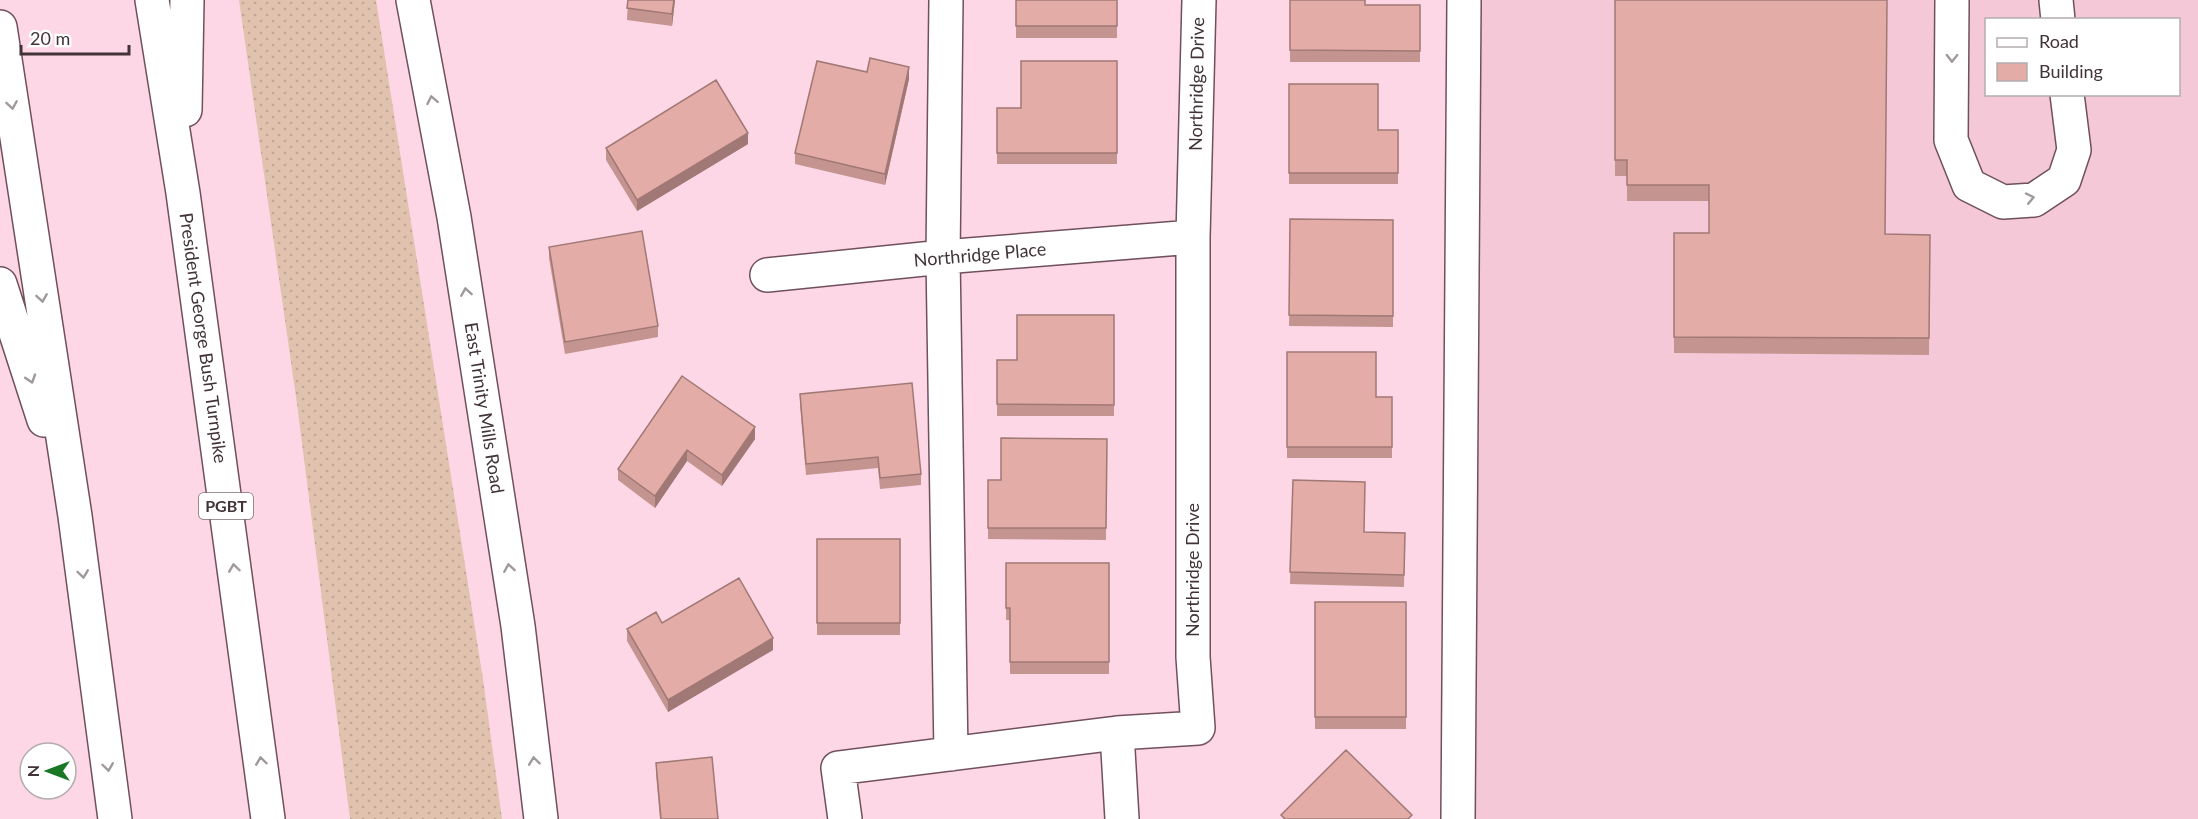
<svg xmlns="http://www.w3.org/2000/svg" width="2198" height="819" font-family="Lato,sans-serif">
<defs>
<pattern id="grass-dots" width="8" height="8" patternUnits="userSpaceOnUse" patternTransform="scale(1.5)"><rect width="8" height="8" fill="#e1c2af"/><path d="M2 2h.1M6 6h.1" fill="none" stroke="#c2a797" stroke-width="1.8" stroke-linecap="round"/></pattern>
</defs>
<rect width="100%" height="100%" fill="#fdd7e5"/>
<!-- built -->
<path fill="#f4c8d7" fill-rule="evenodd" d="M 1480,0 L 2198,0 L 2198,819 L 1476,819 ZM 1986,20 L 2178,20 L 2178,94 L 1986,94 Z"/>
<!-- grass -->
<path fill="url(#grass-dots)" d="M 239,0 L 376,0 L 483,679 L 502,819 L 350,819 L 297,404 Z"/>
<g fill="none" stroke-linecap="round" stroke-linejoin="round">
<defs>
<path id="minor" d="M 946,0 L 943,257 L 951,754
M 1952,0 L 1951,140 L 1969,185 L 2003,202 L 2034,200 L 2064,180 L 2074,150 L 2067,94
M 2056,0 L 2058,20
M 767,275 L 943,257 L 1193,237
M 1117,733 L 1122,819
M 845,819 L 838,768 L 1117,733 L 1198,728 L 1193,657 L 1193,237 L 1199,0
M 1458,819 L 1464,0"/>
<path id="major" d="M 413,0 L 454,217 L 518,626 L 541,819"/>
<path id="highway" d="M 152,0 L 183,193 L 268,819
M 0,27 L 75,516 L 115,819
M 185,110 L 187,0
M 0,284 L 44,420"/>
</defs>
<!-- minor casing -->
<use href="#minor" stroke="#70505d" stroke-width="36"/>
<!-- major casing -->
<use href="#major" stroke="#70505d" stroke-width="36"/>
<!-- highway casing -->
<use href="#highway" stroke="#70505d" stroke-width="36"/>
<!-- minor -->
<use href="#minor" stroke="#fff" stroke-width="33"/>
<!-- major -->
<use href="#major" stroke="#fff" stroke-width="33"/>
<!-- highway -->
<use href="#highway" stroke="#fff" stroke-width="33"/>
</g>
<!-- wall -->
<path fill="#c49490" d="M 628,0 L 675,0 L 672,26 L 627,20 Z
M 1016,0 L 1117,0 L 1117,38 L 1016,38 Z
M 1290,0 L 1365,5 L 1420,5 L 1420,62 L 1290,62 Z
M 1615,0 L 1886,234 L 1930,235 L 1929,355 L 1674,353 L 1674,233 L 1709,233 L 1709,201 L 1627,201 L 1627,176 L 1615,176 Z
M 1117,61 L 1117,164 L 997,164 L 997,108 L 1021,108 Z
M 867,72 L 909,79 L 885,185 L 795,164 L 795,153 Z
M 1289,84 L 1378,130 L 1398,130 L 1398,184 L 1289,184 Z
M 748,144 L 637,211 L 606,160 L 606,148 Z
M 1290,219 L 1393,220 L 1393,327 L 1289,326 Z
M 549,247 L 658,326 L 658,337 L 565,354 L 549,258 Z
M 1114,315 L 1114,416 L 997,416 L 997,360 L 1017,360 Z
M 1287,352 L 1376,397 L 1392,397 L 1392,458 L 1287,458 Z
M 682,376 L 755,439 L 722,486 L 687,461 L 655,508 L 618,480 L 618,469 Z
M 800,394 L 921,474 L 921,485 L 880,489 L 878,468 L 806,475 L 800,405 Z
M 1107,439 L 1106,540 L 988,539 L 988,480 L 1001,480 Z
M 1293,480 L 1364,532 L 1405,533 L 1404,587 L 1290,584 Z
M 817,539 L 900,539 L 900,635 L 817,635 Z
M 1006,563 L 1109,563 L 1109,674 L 1010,674 L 1010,620 L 1006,620 Z
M 1315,602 L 1406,602 L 1406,729 L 1315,729 Z
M 662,623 L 773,650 L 668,712 L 627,641 L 627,629 Z
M 656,763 L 718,819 L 660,819 L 656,774 Z"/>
<!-- shaded-wall -->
<path fill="#a07875" d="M 674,0 L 675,0 L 672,26 L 672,14 Z
M 909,67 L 909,79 L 885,185 L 885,174 Z
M 748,133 L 748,144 L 637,211 L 637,200 Z
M 755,427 L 755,439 L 722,486 L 722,475 Z
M 687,450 L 687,461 L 655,508 L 655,496 Z
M 773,638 L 773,650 L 668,712 L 668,700 Z"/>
<!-- building -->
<path fill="#e4aca7" stroke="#a07875" stroke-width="1.5" d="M 628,0 L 674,0 L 672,14 L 627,8 Z
M 1016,0 L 1117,0 L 1117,26 L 1016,26 Z
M 1290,0 L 1365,0 L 1365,5 L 1420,5 L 1420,51 L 1290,50 Z
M 1615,0 L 1887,0 L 1885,234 L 1930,235 L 1929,338 L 1674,337 L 1674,233 L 1709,233 L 1709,185 L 1627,185 L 1627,160 L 1615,160 Z
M 870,58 L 909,67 L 885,174 L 795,153 L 817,61 L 867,72 Z
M 1021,61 L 1117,61 L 1117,153 L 997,153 L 997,108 L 1021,108 Z
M 716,80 L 748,133 L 637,200 L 606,148 Z
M 1289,84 L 1378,84 L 1378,130 L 1398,130 L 1398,173 L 1289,173 Z
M 1290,219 L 1393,220 L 1393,316 L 1289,315 Z
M 642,231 L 658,326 L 565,342 L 549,247 Z
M 1017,315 L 1114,315 L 1114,405 L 997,404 L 997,360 L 1017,360 Z
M 1287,352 L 1376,352 L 1376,397 L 1392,397 L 1392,447 L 1287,447 Z
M 682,376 L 755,427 L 722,475 L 687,450 L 655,496 L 618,469 Z
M 912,383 L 921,474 L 880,478 L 878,457 L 806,464 L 800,394 Z
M 1001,438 L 1107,439 L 1106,528 L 988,528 L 988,480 L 1001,480 Z
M 1293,480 L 1365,482 L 1364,532 L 1405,533 L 1404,575 L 1290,572 Z
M 817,539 L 900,539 L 900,623 L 817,623 Z
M 1006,563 L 1109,563 L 1109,662 L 1010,662 L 1010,608 L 1006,608 Z
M 739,578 L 773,638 L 668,700 L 627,629 L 656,612 L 662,623 Z
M 1315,602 L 1406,602 L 1406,717 L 1315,717 Z
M 1346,750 L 1412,815 L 1408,819 L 1285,819 L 1281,815 Z
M 712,757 L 718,819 L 661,819 L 656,763 Z"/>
<!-- one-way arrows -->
<defs><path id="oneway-chevron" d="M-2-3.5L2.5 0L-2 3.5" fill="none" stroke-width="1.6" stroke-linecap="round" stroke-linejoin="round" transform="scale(1.5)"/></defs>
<g stroke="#a0999c">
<use href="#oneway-chevron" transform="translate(1952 58) rotate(91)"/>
<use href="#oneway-chevron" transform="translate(432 100) rotate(-101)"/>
<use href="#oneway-chevron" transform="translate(12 105) rotate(81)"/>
<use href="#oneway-chevron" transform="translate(2030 198) rotate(-12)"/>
<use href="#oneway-chevron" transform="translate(466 292) rotate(-99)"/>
<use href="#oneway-chevron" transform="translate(42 298) rotate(81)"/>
<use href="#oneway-chevron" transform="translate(31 379) rotate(72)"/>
<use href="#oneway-chevron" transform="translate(234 568) rotate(-98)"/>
<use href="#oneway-chevron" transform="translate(509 568) rotate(-99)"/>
<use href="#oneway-chevron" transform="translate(83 574) rotate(82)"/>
<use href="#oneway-chevron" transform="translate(261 761) rotate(-98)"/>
<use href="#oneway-chevron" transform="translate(534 761) rotate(-97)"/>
<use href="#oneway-chevron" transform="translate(108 767) rotate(82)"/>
</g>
<g text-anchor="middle" stroke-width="4.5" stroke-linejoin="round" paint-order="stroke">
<!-- shield labels -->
<rect fill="#fff" stroke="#7b7074" stroke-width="1.5" x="199" y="493" width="54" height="26" rx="4.5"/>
<g font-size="16" font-weight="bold" fill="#423339">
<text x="226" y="512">PGBT</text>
</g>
<!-- street labels -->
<g font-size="18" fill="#423339" stroke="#fff">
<text transform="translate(1197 84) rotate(-89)" y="6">Northridge Drive</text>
<text transform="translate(980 255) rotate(-5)" y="6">Northridge Place</text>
<text transform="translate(203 338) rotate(82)" y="6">President George Bush Turnpike</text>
<text transform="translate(484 408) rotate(81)" y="6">East Trinity Mills Road</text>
<text transform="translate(1193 570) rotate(-90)" y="6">Northridge Drive</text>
</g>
</g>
<!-- legend -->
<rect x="1985" y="18" width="195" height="78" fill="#ffffff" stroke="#b3adb0" stroke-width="1.5"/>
<rect x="1997" y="38" width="30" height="9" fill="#ffffff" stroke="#b3adb0" stroke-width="1.5"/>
<text x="2039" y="48" font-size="18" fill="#423339">Road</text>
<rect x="1997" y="63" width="30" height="18" fill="#e4aca7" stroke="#b3adb0" stroke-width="1.5"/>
<text x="2039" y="78" font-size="18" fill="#423339">Building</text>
<!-- north arrow -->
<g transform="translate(48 771) rotate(270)"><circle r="28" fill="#ffffff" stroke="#b3adb0" stroke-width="1.5"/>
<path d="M0-4.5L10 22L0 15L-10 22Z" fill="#1a7726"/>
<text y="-9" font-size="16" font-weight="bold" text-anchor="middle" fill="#423339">N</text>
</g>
<!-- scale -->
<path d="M21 45v9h108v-9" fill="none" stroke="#423339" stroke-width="3"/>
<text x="30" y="45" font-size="18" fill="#423339" stroke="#ffffff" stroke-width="4.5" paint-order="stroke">20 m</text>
</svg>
